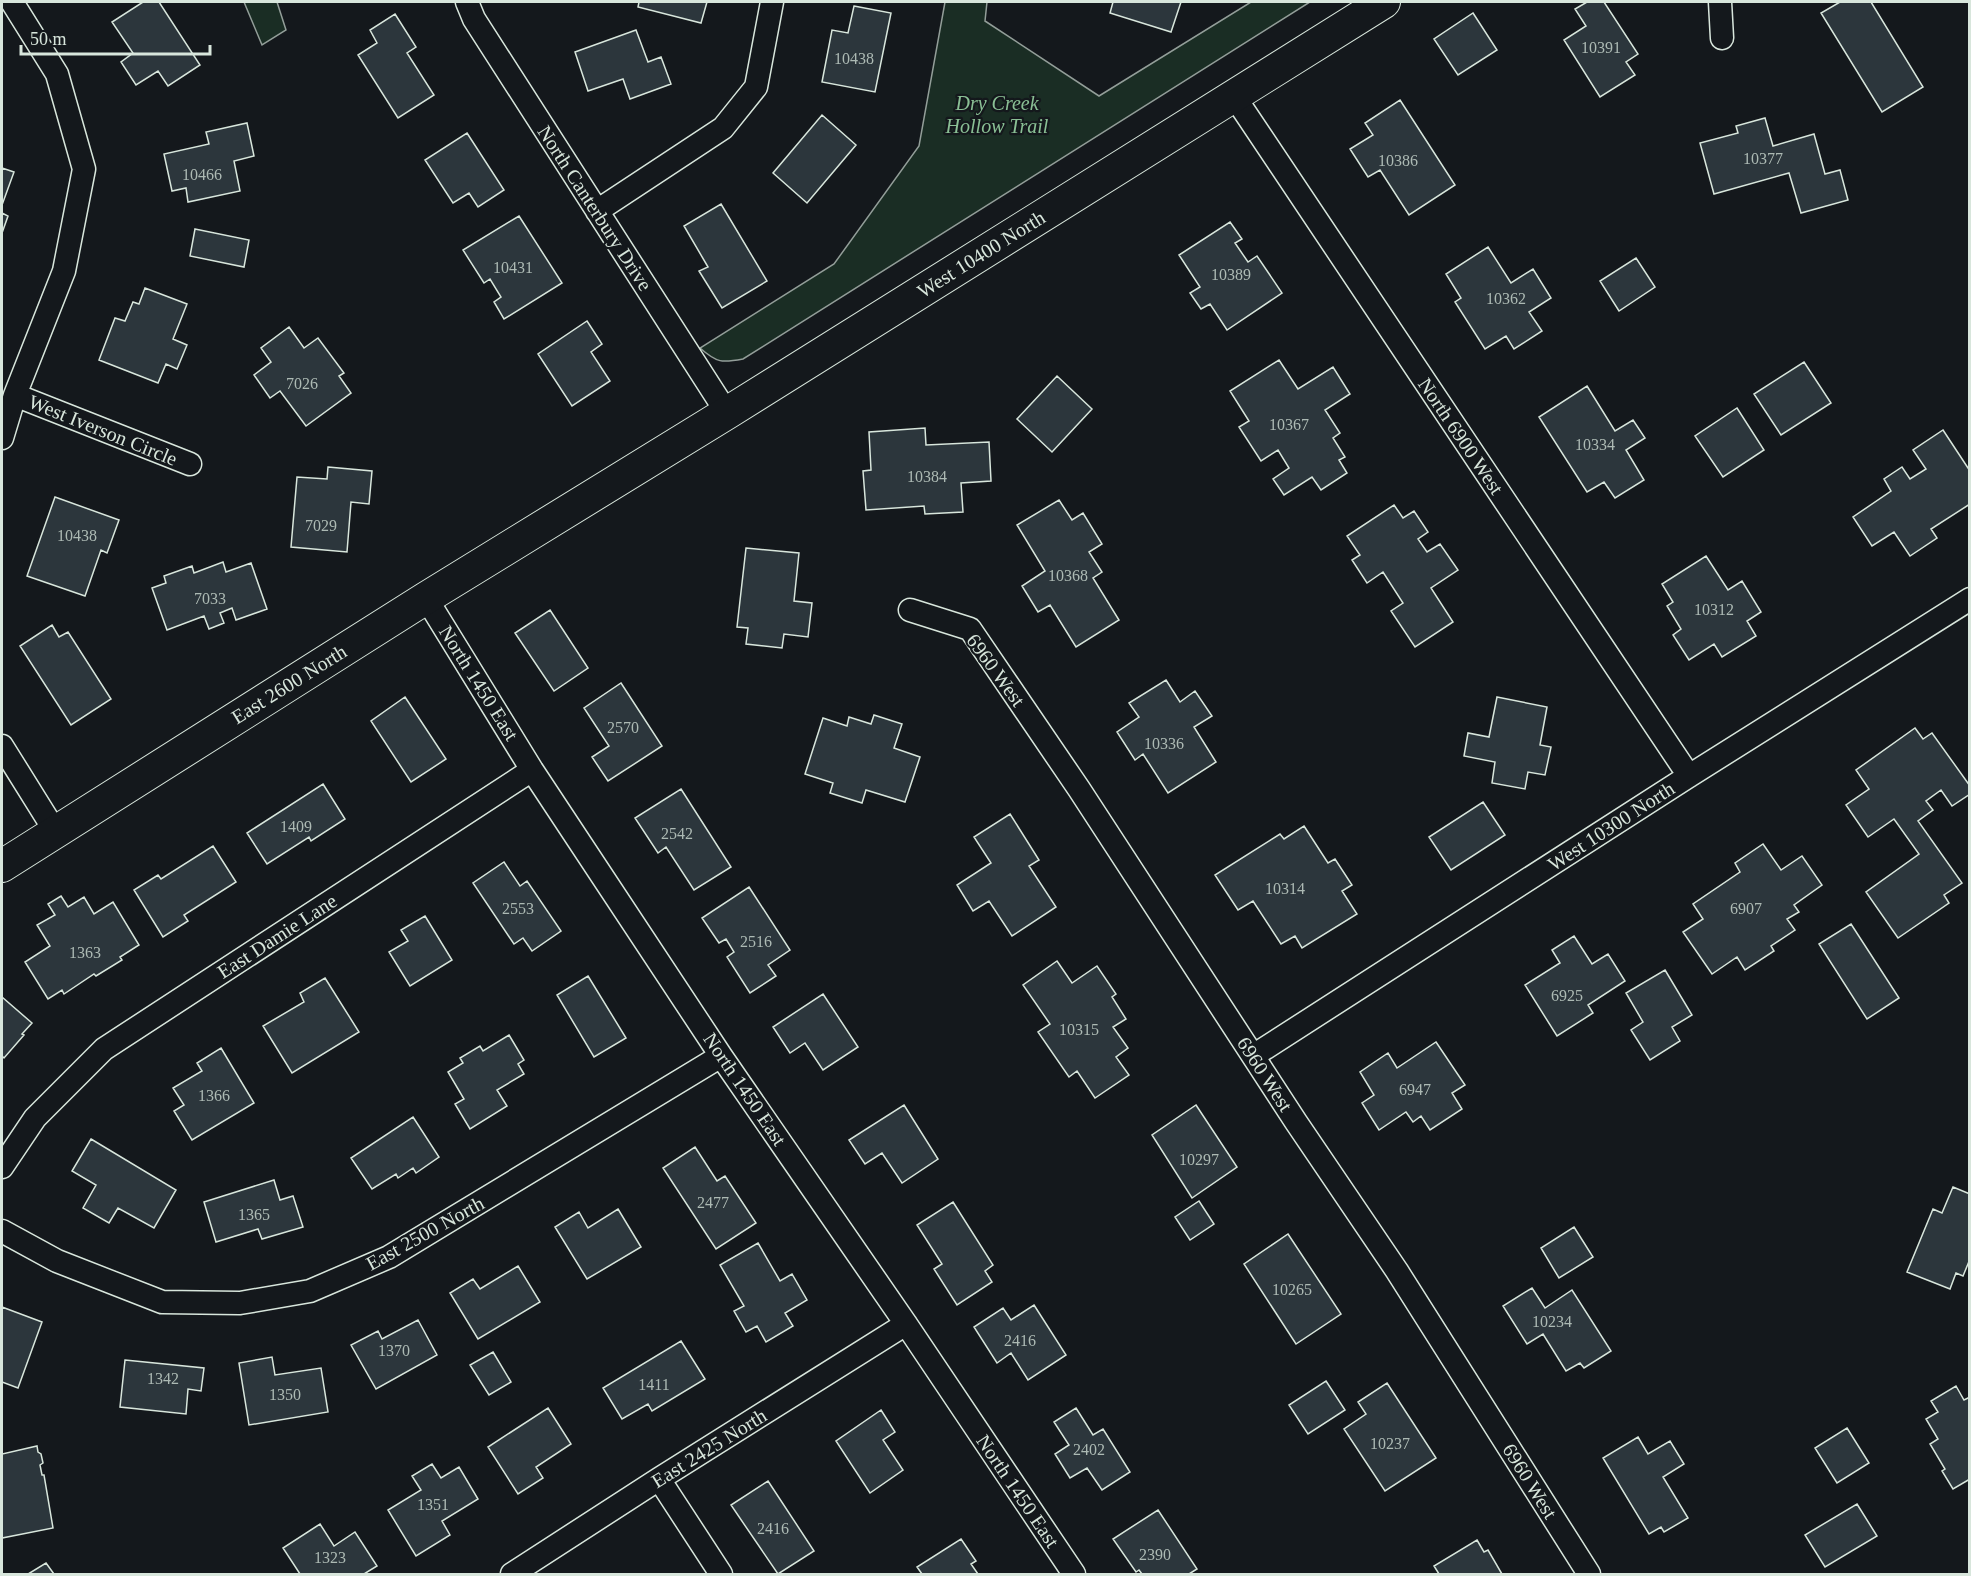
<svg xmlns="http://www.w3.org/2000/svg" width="1971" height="1576" font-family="'Times New Roman',serif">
<rect width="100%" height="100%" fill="#14181c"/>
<!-- green -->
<path fill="#1a2d24" stroke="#939e99" stroke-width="1.5" d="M 244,2 L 277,2 L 286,30 L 262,45 Z
M 945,2 L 987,2 L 985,21 L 1099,96 L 1251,2 L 1310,2 L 743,359 C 722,363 717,363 700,348 L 834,264 L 919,146 Z"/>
<!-- building -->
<path fill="#2c363c" stroke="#d8e6dc" stroke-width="1.5" d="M 143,2 L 159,2 L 200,65 L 168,86 L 158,71 L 136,85 L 121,62 L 133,53 L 112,22 Z
M 639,2 L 707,2 L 701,23 L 638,7 Z
M 1113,2 L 1181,2 L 1171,32 L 1110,13 Z
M 1587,2 L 1604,2 L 1638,54 L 1626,62 L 1635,75 L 1600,97 L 1564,40 L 1586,26 L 1575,9 Z
M 1840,2 L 1871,2 L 1923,87 L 1882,112 L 1821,13 Z
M 854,6 L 891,13 L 875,92 L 822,82 L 832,30 L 848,33 Z
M 1473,13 L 1497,50 L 1458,75 L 1434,39 Z
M 395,14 L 416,47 L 407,53 L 434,95 L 398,118 L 358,55 L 377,43 L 370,30 Z
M 636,30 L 648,62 L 661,57 L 671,84 L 630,99 L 623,79 L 588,91 L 575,52 Z
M 1400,100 L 1455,185 L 1409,215 L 1380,170 L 1368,177 L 1350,149 L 1373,135 L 1365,123 Z
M 822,115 L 856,145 L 807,203 L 773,173 Z
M 1765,118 L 1773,146 L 1814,134 L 1825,174 L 1840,170 L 1848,200 L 1801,213 L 1789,173 L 1714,194 L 1700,143 L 1738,133 L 1736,126 Z
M 247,123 L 254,156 L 234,161 L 240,191 L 188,202 L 186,188 L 172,191 L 164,154 L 209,144 L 206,132 Z
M 467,133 L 504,190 L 478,207 L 469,193 L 453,203 L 425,160 Z
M 2,168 L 14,172 L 2,205 Z
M 721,204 L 767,281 L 722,308 L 699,271 L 708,267 L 684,226 Z
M 2,213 L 8,216 L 2,233 Z
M 519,216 L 562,283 L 504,319 L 494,302 L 501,297 L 490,279 L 484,283 L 463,250 Z
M 1230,222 L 1242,239 L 1235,243 L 1248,262 L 1257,256 L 1282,293 L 1227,330 L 1210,304 L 1201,309 L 1190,293 L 1200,287 L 1179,255 Z
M 195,229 L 249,240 L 244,267 L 190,256 Z
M 1488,247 L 1511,283 L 1533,269 L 1551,298 L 1529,312 L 1542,331 L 1514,349 L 1506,336 L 1485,349 L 1455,302 L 1461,298 L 1446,274 Z
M 1636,258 L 1655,287 L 1619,311 L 1600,281 Z
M 145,288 L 187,304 L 173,339 L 187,345 L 177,369 L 166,364 L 158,383 L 99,360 L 115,318 L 125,321 L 133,302 L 139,304 Z
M 587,321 L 602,344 L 591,352 L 610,381 L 572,406 L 538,354 Z
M 289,327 L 304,348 L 318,338 L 344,373 L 339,376 L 351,393 L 306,426 L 280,391 L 270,398 L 254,375 L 271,362 L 261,348 Z
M 1279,360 L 1298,389 L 1333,367 L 1350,394 L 1325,410 L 1340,433 L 1333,438 L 1345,457 L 1339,460 L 1347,473 L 1321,490 L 1312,477 L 1284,495 L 1273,479 L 1289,468 L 1278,450 L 1261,461 L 1239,427 L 1249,421 L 1230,391 Z
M 1804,362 L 1831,403 L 1781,435 L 1754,394 Z
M 1057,376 L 1092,409 L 1052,452 L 1017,419 Z
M 1587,386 L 1615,431 L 1633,420 L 1645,438 L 1626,450 L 1644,480 L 1615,498 L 1604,482 L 1587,492 L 1539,417 Z
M 1737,408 L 1764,450 L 1723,477 L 1695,436 Z
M 925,428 L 926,445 L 989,442 L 991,481 L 961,483 L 963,512 L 925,514 L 924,506 L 866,510 L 863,471 L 871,470 L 869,432 Z
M 1943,430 L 1970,471 L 1970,504 L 1931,529 L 1937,538 L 1910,556 L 1894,532 L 1872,546 L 1853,517 L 1891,491 L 1884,479 L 1902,467 L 1910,479 L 1926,469 L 1913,450 Z
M 328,467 L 372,471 L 369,504 L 351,502 L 347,552 L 291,547 L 297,477 L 327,479 Z
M 55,497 L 119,520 L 107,553 L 101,550 L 85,596 L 27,576 Z
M 1059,500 L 1072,520 L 1083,513 L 1102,544 L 1089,552 L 1102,572 L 1093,578 L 1119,620 L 1076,647 L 1050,605 L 1038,612 L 1022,586 L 1045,571 L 1017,525 Z
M 1394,505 L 1403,518 L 1414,511 L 1428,532 L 1418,539 L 1427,552 L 1440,544 L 1458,570 L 1431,588 L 1453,622 L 1415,647 L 1391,611 L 1403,603 L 1383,572 L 1367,583 L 1352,560 L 1360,555 L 1347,536 Z
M 746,548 L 799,553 L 794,601 L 812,603 L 808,637 L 784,634 L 782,648 L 746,644 L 748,628 L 737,627 Z
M 1706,556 L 1728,590 L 1742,581 L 1761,612 L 1747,621 L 1756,636 L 1722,657 L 1714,644 L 1689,660 L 1673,635 L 1681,629 L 1667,606 L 1673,602 L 1662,584 Z
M 223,562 L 226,572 L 251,563 L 267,609 L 236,620 L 232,608 L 220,613 L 224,623 L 209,629 L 204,616 L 167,630 L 152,588 L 166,583 L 164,576 L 192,566 L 194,573 Z
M 550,610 L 588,668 L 554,691 L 515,633 Z
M 52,625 L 59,637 L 68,632 L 111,699 L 71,725 L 20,646 Z
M 1166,680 L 1180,702 L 1195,691 L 1212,716 L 1194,727 L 1216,762 L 1168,793 L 1143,754 L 1135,760 L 1117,732 L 1139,717 L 1129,703 Z
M 621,683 L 662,746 L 608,781 L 592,757 L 609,746 L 584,708 Z
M 405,697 L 446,759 L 411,782 L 371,721 Z
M 1497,697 L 1547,707 L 1540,745 L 1551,747 L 1545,775 L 1528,772 L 1525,789 L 1492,783 L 1495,762 L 1464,756 L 1468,733 L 1489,737 Z
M 874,715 L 902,724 L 894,748 L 920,757 L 905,802 L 866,790 L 862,803 L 830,793 L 833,783 L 805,774 L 823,718 L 847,726 L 849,717 L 871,724 Z
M 1915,728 L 1923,739 L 1932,733 L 1970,786 L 1970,794 L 1952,806 L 1941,790 L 1926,801 L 1933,810 L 1918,821 L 1962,883 L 1944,895 L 1949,903 L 1898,938 L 1866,892 L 1919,854 L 1894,819 L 1868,837 L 1846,805 L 1869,789 L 1856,770 Z
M 323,784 L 345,819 L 311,841 L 309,837 L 267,864 L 247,833 Z
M 681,789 L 731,867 L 694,890 L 666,847 L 658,853 L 635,818 Z
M 1483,802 L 1505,835 L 1451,870 L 1429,837 Z
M 1010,814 L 1039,860 L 1029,866 L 1056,907 L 1012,936 L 989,901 L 973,911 L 957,885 L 991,863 L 974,837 Z
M 1304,826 L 1328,863 L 1335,859 L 1352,885 L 1342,891 L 1357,914 L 1302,948 L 1295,936 L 1281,944 L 1253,901 L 1238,910 L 1215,875 L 1280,834 L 1284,839 Z
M 1763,844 L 1781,870 L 1802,856 L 1822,885 L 1794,905 L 1799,912 L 1787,919 L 1795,930 L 1771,946 L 1774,951 L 1745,970 L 1737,957 L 1712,974 L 1683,932 L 1703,919 L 1693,904 L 1740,872 L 1735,863 Z
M 213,846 L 236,882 L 184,915 L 188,921 L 163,937 L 134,890 L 158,875 L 161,879 Z
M 504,862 L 520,886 L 527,881 L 561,931 L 532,951 L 523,938 L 514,944 L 473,883 Z
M 749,887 L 790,950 L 768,965 L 776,976 L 750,993 L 727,957 L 734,952 L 726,939 L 719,943 L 702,918 Z
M 61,896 L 68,907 L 84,897 L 94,914 L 113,902 L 139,945 L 120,957 L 122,960 L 96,976 L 94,974 L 64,994 L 62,990 L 48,999 L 25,962 L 50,946 L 37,925 L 55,915 L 48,904 Z
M 425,916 L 452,960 L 410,986 L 389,952 L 408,941 L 401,930 Z
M 1851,924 L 1899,998 L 1867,1019 L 1819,944 Z
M 1574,936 L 1592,964 L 1608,954 L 1625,981 L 1588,1005 L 1593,1013 L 1557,1036 L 1525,985 L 1560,963 L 1552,950 Z
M 1057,961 L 1072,983 L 1097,966 L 1116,994 L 1112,997 L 1126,1019 L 1113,1027 L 1128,1048 L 1116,1057 L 1129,1075 L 1095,1098 L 1077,1071 L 1069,1077 L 1038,1032 L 1050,1024 L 1023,985 Z
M 1665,970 L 1692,1015 L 1672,1027 L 1680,1041 L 1650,1060 L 1631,1030 L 1643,1022 L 1626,993 Z
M 588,976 L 626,1038 L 594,1057 L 557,995 Z
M 325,978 L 359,1032 L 292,1073 L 263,1026 L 304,1002 L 300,993 Z
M 823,994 L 858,1047 L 823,1070 L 805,1043 L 790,1053 L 773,1027 Z
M 2,997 L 32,1023 L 22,1034 L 24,1035 L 4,1058 L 2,1056 Z
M 509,1035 L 524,1060 L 518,1064 L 524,1074 L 497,1090 L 507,1106 L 470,1129 L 455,1104 L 464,1099 L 448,1072 L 463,1063 L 460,1058 L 480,1046 L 483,1051 Z
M 1436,1042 L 1465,1085 L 1452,1093 L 1462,1109 L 1430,1130 L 1421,1116 L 1413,1122 L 1406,1112 L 1379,1130 L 1362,1103 L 1374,1095 L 1360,1072 L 1388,1053 L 1397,1068 Z
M 221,1048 L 254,1103 L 192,1140 L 174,1111 L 184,1105 L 173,1088 L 202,1071 L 197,1063 Z
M 904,1105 L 938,1159 L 902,1183 L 882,1153 L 865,1164 L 849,1140 Z
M 1196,1105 L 1237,1167 L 1192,1198 L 1152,1135 Z
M 413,1117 L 439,1157 L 416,1173 L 413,1168 L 398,1178 L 396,1174 L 372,1189 L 351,1158 Z
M 91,1139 L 176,1190 L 154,1228 L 118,1208 L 109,1223 L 83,1208 L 96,1185 L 72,1171 Z
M 695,1147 L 717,1181 L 725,1176 L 756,1223 L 716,1249 L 663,1168 Z
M 274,1180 L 280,1200 L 293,1196 L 303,1227 L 262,1239 L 258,1229 L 216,1242 L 204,1202 Z
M 1953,1187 L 1970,1194 L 1970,1259 L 1963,1276 L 1956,1273 L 1950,1289 L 1907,1272 L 1933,1209 L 1942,1213 Z
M 1199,1201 L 1214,1224 L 1190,1240 L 1175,1217 Z
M 953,1202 L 993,1265 L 985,1271 L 992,1282 L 957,1305 L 934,1269 L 942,1264 L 917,1225 Z
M 618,1209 L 641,1247 L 587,1279 L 555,1227 L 579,1212 L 588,1228 Z
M 1574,1227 L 1593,1257 L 1559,1278 L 1541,1248 Z
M 1288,1234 L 1341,1314 L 1296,1344 L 1244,1264 Z
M 758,1243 L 780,1281 L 792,1274 L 807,1300 L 785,1313 L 793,1326 L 766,1342 L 757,1326 L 746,1332 L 734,1311 L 744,1306 L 720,1265 Z
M 518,1266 L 540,1302 L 478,1339 L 450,1293 L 473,1279 L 480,1289 Z
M 1532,1288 L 1545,1308 L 1572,1290 L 1611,1351 L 1584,1368 L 1580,1363 L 1566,1371 L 1543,1334 L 1527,1344 L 1503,1306 Z
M 1034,1305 L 1066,1355 L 1028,1380 L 1011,1353 L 997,1363 L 974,1327 L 1003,1308 L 1011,1320 Z
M 2,1307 L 42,1322 L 18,1388 L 2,1382 Z
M 418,1320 L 437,1355 L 376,1389 L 351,1345 L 378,1331 L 382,1339 Z
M 681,1341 L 705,1379 L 652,1411 L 648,1404 L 622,1419 L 603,1388 Z
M 493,1352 L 511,1382 L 489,1395 L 470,1365 Z
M 272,1357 L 275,1375 L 321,1368 L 328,1412 L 249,1425 L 239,1363 Z
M 125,1360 L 204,1368 L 201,1391 L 188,1389 L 186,1414 L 120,1407 Z
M 1326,1381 L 1345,1410 L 1308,1434 L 1289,1405 Z
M 1387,1383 L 1436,1458 L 1385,1491 L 1344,1429 L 1366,1414 L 1358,1402 Z
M 1956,1386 L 1964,1400 L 1970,1397 L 1970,1479 L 1953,1489 L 1942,1471 L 1945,1469 L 1930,1444 L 1938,1439 L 1926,1419 L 1938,1412 L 1931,1401 Z
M 548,1408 L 571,1444 L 536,1467 L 543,1478 L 518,1494 L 488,1447 Z
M 1076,1408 L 1093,1435 L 1103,1429 L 1130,1472 L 1102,1490 L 1087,1468 L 1070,1478 L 1055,1454 L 1069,1445 L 1054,1422 Z
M 881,1410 L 895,1432 L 883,1440 L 903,1470 L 870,1493 L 836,1441 Z
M 1847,1428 L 1869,1463 L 1837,1483 L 1815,1448 Z
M 1638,1437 L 1648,1454 L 1670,1441 L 1684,1464 L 1663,1477 L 1688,1518 L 1664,1532 L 1661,1527 L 1649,1534 L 1603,1458 Z
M 37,1446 L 38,1452 L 41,1454 L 43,1463 L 40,1465 L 42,1475 L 44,1475 L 53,1528 L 2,1538 L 2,1454 Z
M 432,1464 L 441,1478 L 459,1467 L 478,1499 L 442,1521 L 450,1535 L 416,1556 L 388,1510 L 421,1490 L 412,1476 Z
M 768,1481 L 814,1551 L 778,1574 L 731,1505 Z
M 1857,1504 L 1877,1536 L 1825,1567 L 1805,1535 Z
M 1158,1510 L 1197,1569 L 1189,1574 L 1142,1574 L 1139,1570 L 1136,1572 L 1113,1539 Z
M 320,1524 L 334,1546 L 355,1532 L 377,1566 L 364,1574 L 300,1574 L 283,1548 Z
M 961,1539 L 976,1561 L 971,1564 L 978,1574 L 922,1574 L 917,1567 Z
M 1477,1540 L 1484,1552 L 1488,1550 L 1502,1574 L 1439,1574 L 1434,1566 Z
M 46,1563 L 54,1574 L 28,1574 Z"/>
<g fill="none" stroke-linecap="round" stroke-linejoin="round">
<defs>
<path id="street" d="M 467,2 L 474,19 L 727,413
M 1720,2 L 1722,38
M 1234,96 L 1689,776
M 597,211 L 723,128 L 756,87 L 772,2
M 15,395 L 190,464
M 2,438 L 15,395 L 64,271 L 84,169 L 57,74 L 12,2
M 426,598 L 532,770 L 721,1056 L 906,1324 L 1074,1574
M 910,610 L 970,629 L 1079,789 L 1296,1122 L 1397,1271 L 1589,1574
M 2,746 L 55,831
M 1253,1056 L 1689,776 L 1970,599
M 2,1167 L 35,1118 L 104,1049 L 532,770
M 2,1231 L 57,1261 L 162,1302 L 240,1303 L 310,1291 L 389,1257 L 721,1056
M 659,1479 L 721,1574
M 512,1574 L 659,1479 L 906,1324"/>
<path id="secondary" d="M 2,866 L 426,598 L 727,413 L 1384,2"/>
</defs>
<!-- street casing -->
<use href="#street" stroke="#d8e6dc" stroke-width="25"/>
<!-- secondary casing -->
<use href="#secondary" stroke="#d8e6dc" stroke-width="34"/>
<!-- street -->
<use href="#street" stroke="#14181c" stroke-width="22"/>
<!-- secondary -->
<use href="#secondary" stroke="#14181c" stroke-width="32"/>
</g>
<g text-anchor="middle" stroke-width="4.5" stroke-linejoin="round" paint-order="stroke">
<!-- number labels -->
<g font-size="16" fill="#adbab4">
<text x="1601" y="53">10391</text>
<text x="854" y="64">10438</text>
<text x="1763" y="164">10377</text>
<text x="1398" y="166">10386</text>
<text x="202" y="180">10466</text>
<text x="513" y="273">10431</text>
<text x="1231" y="280">10389</text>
<text x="1506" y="304">10362</text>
<text x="302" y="389">7026</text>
<text x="1289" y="430">10367</text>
<text x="1595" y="450">10334</text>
<text x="927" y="482">10384</text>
<text x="321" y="531">7029</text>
<text x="77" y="541">10438</text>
<text x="1068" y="581">10368</text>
<text x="210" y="604">7033</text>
<text x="1714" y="615">10312</text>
<text x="623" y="733">2570</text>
<text x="1164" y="749">10336</text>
<text x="296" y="832">1409</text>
<text x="677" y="839">2542</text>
<text x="1285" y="894">10314</text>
<text x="518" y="914">2553</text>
<text x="1746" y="914">6907</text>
<text x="756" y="947">2516</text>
<text x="85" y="958">1363</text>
<text x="1567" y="1001">6925</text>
<text x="1079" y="1035">10315</text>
<text x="1415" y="1095">6947</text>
<text x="214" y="1101">1366</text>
<text x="1199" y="1165">10297</text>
<text x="713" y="1208">2477</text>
<text x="254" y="1220">1365</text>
<text x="1292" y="1295">10265</text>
<text x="1552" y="1327">10234</text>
<text x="1020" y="1346">2416</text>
<text x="394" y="1356">1370</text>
<text x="163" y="1384">1342</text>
<text x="654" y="1390">1411</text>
<text x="285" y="1400">1350</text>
<text x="1390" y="1449">10237</text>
<text x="1089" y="1455">2402</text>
<text x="433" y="1510">1351</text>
<text x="773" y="1534">2416</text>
<text x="1155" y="1560">2390</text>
<text x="330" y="1563">1323</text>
</g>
<!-- park labels -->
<g font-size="20" font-style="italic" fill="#8ac095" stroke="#14181c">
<text x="997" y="110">Dry Creek<tspan x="997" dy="23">Hollow Trail</tspan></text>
</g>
<!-- street labels -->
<g font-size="20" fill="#d8e6dc" stroke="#14181c">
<text transform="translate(595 208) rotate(57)" y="7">North Canterbury Drive</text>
<text transform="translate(981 254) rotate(-32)" y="7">West 10400 North</text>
<text transform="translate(103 430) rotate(22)" y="7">West Iverson Circle</text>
<text transform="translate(1461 436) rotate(56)" y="7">North 6900 West</text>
<text transform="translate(996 670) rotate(54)" y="7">6960 West</text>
<text transform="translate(479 683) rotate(58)" y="7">North 1450 East</text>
<text transform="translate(289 684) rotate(-32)" y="7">East 2600 North</text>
<text transform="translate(1611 826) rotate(-33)" y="7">West 10300 North</text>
<text transform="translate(277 936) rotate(-33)" y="7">East Damie Lane</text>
<text transform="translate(1265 1074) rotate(57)" y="7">6960 West</text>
<text transform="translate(745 1089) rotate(56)" y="7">North 1450 East</text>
<text transform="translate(425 1233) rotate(-29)" y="7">East 2500 North</text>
<text transform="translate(709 1448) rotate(-32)" y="7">East 2425 North</text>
<text transform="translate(1530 1481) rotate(58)" y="7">6960 West</text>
<text transform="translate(1018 1491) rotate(56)" y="7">North 1450 East</text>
</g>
</g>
<!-- border -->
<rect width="1971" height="1576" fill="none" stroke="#d8e6dc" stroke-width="6"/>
<!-- scale -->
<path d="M21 45v9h189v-9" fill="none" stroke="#d8e6dc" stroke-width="3"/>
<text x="30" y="45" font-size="18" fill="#d8e6dc" stroke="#14181c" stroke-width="4.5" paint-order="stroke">50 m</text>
</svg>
